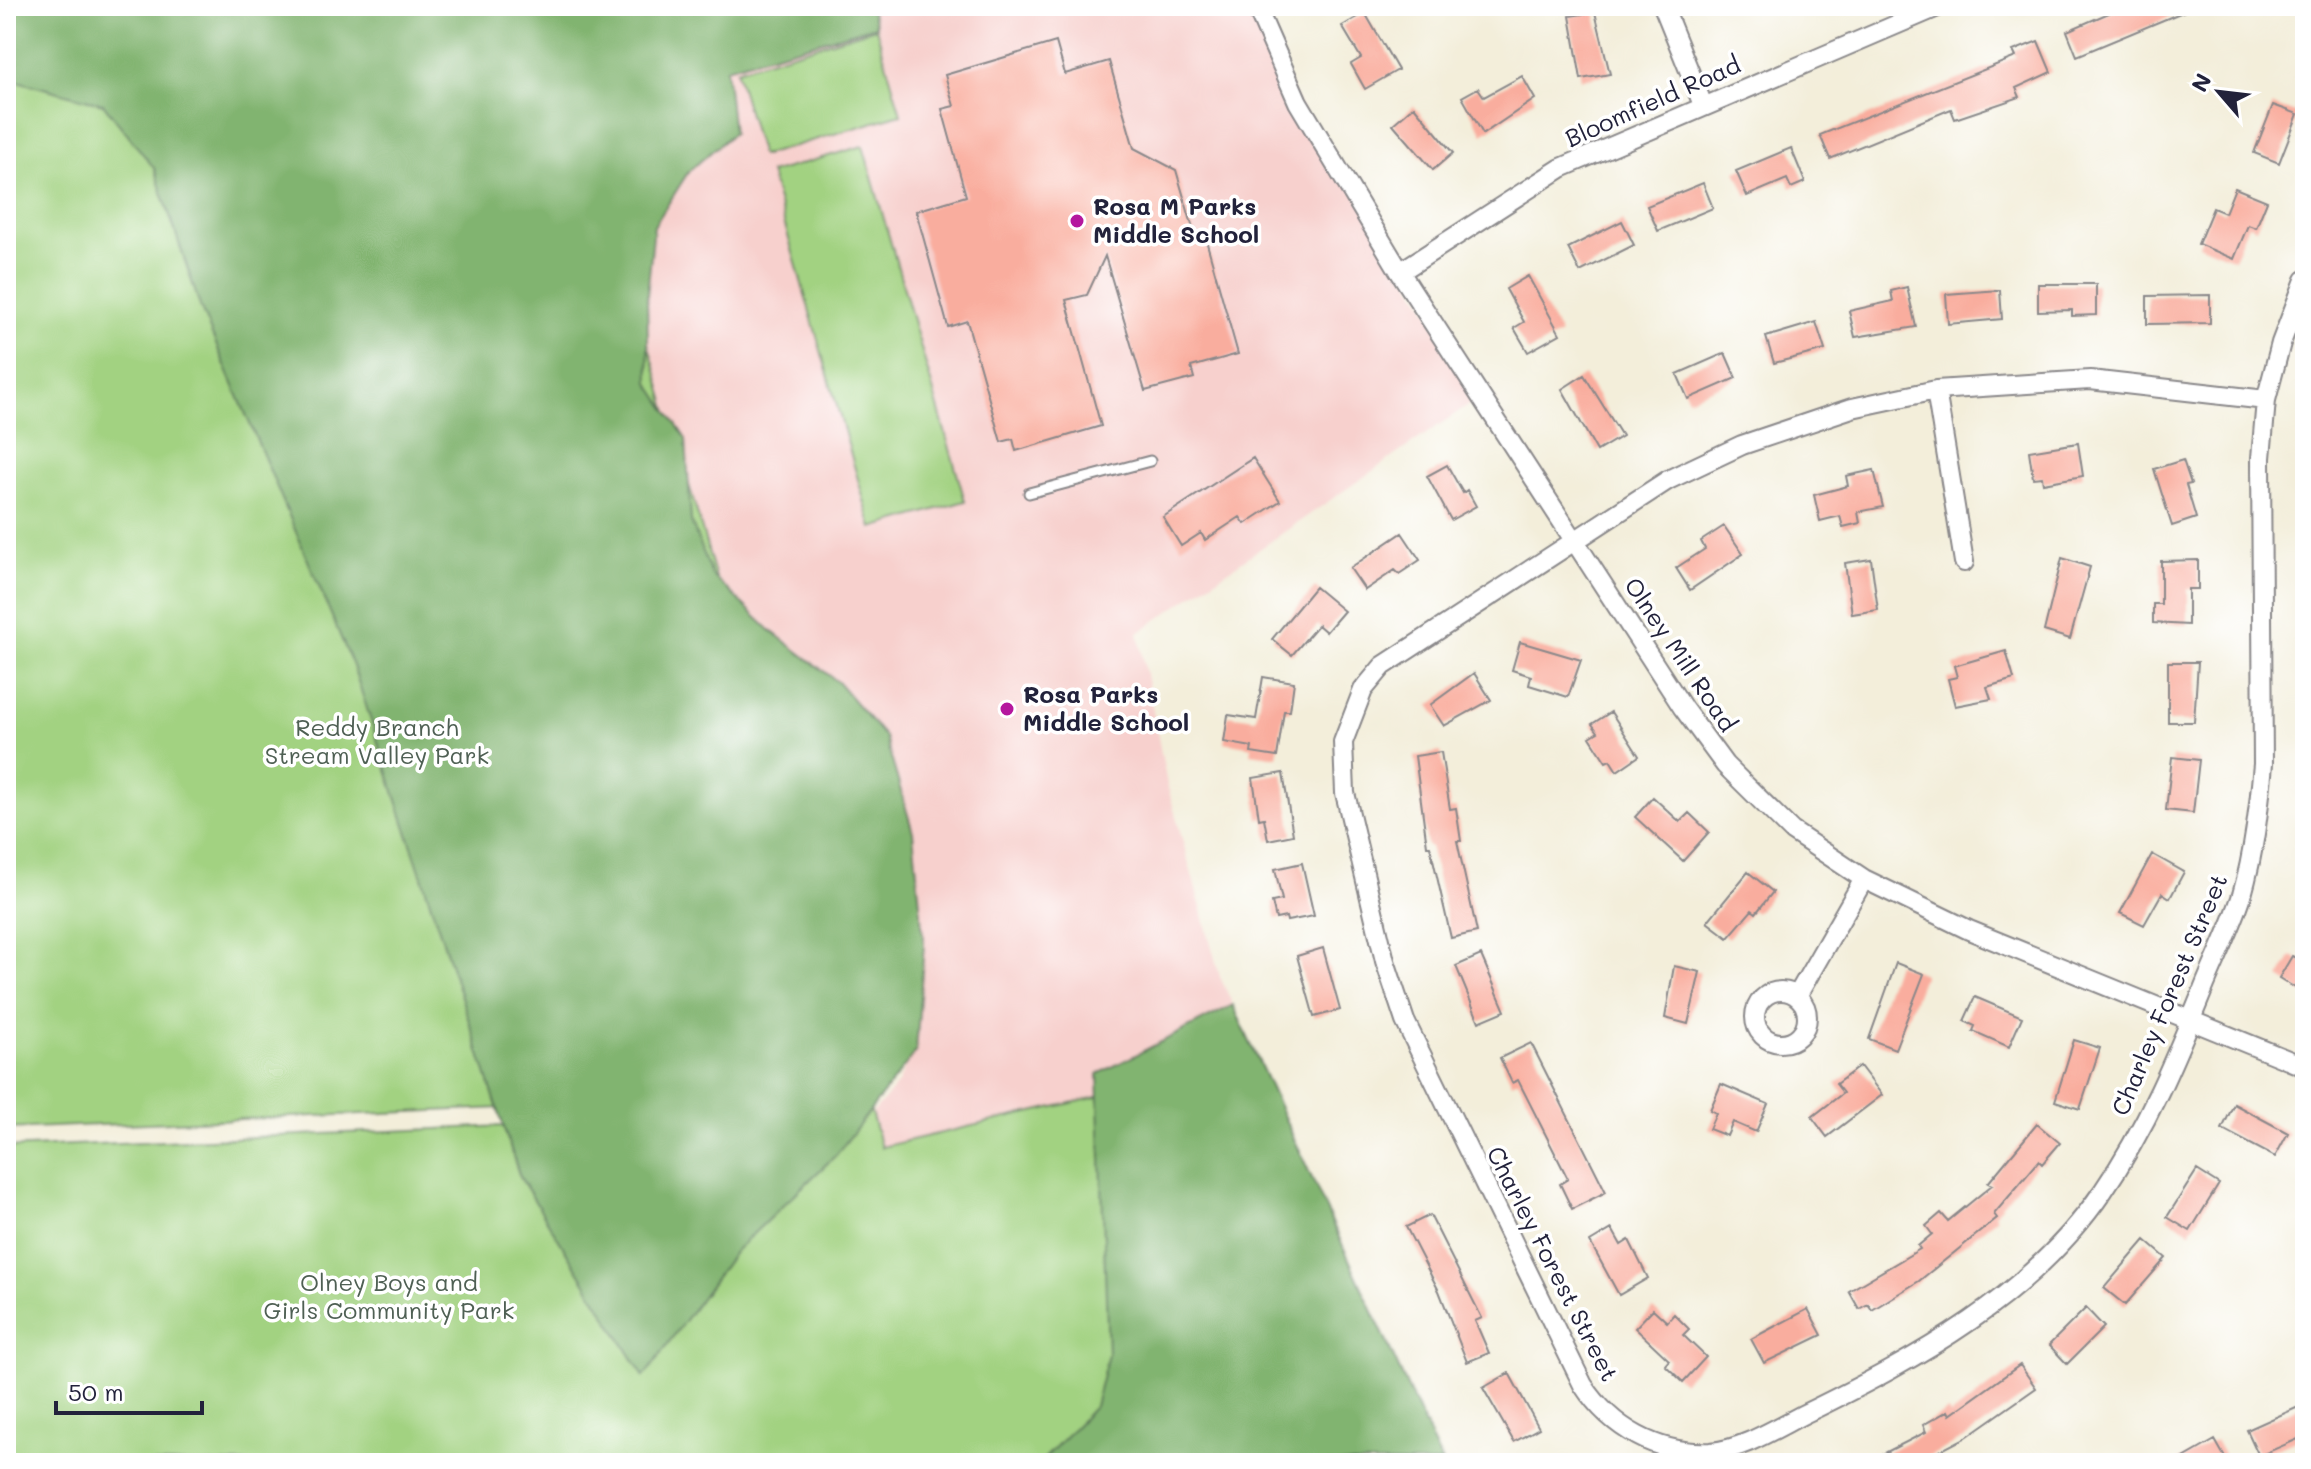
<svg xmlns="http://www.w3.org/2000/svg" width="2311" height="1469" font-family="Mali,sans-serif">
<rect width="100%" height="100%" fill="#fff"/>
<filter id="ink" filterUnits="userSpaceOnUse"><feTurbulence type="fractalNoise" baseFrequency=".0125" numOctaves="2"/><feDisplacementMap in="SourceGraphic" scale="16" xChannelSelector="R" yChannelSelector="G"/><feConvolveMatrix kernelMatrix="1 2 1 2 8 2 1 2 1" color-interpolation-filters="sRGB"/></filter>
<filter id="wash" filterUnits="userSpaceOnUse"><feTurbulence type="fractalNoise" baseFrequency=".006" numOctaves="4" result="noise"/><feDisplacementMap in="SourceGraphic" scale="32" xChannelSelector="R" yChannelSelector="G"/><feGaussianBlur stdDeviation="1.8" result="paint"/><feColorMatrix in="noise" values="0 0 0 0 0 0 0 0 0 0 0 0 0 0 0 0 0 1.4 0 .05"/><feComposite in="paint" operator="in"/></filter>
<g filter="url(#wash)">
<rect width="100%" height="100%" fill="#f3eeda"/>
<!-- built -->
<path fill="#f7d0cd" d="M 870,6 L 1256,6 L 1298,103 L 1481,396 L 1138,633 L 1167,784 L 1220,977 L 1233,1005 L 1098,1074 L 1104,1298 L 836,1155 L 898,1084 L 917,1038 L 770,630 L 712,575 L 649,383 L 647,296 L 654,226 L 689,171 L 733,133 L 725,68 L 875,26 Z"/>
<!-- green -->
<path fill="#a2d281" stroke="#627a5e" stroke-width="2" d="M 6,6 L 565,57 L 881,1147 L 1249,1062 L 1440,1463 L 6,1463 L 6,1148 L 503,1126 L 520,1177 L 564,1246 L 526,1107 L 6,1129 Z
M 876,28 L 901,114 L 761,156 L 736,70 Z
M 863,146 L 965,501 L 872,528 L 770,173 Z"/>
<!-- forest -->
<path fill="#81b46f" stroke="#526b55" stroke-width="2" d="M 6,6 L 870,6 L 876,26 L 726,68 L 733,133 L 689,171 L 654,226 L 647,296 L 649,383 L 686,439 L 691,521 L 712,575 L 770,630 L 838,682 L 885,737 L 913,832 L 924,945 L 917,1038 L 916,1051 L 836,1155 L 735,1251 L 644,1377 L 520,1177 L 353,666 L 201,309 L 154,168 L 103,104 L 6,78 Z
M 1233,1005 L 1442,1463 L 1040,1463 L 1095,1406 L 1108,1354 L 1098,1074 Z"/>
<g id="blocks">
<!-- building -->
<path fill="#f9ad9e" d="M 2125,6 L 2197,6 L 2077,56 L 2067,31 Z
M 1595,12 L 1610,74 L 1581,79 L 1570,16 Z
M 1365,13 L 1398,70 L 1365,89 L 1351,64 L 1361,58 L 1342,26 Z
M 2038,41 L 2051,72 L 2016,88 L 2020,97 L 1955,119 L 1951,109 L 1830,159 L 1820,135 L 2016,57 L 2013,51 Z
M 1056,42 L 1065,74 L 1109,61 L 1134,148 L 1176,170 L 1197,242 L 1206,240 L 1238,354 L 1191,367 L 1194,378 L 1145,391 L 1105,256 L 1087,295 L 1066,300 L 1101,426 L 1016,451 L 1013,439 L 1001,442 L 967,321 L 948,327 L 916,211 L 966,196 L 942,109 L 954,106 L 945,75 Z
M 1522,76 L 1535,99 L 1483,134 L 1462,97 L 1478,88 L 1484,97 Z
M 2273,105 L 2298,114 L 2279,163 L 2254,153 Z
M 1414,106 L 1453,153 L 1433,170 L 1393,124 Z
M 1791,148 L 1805,182 L 1791,188 L 1787,179 L 1747,196 L 1736,171 Z
M 1703,183 L 1713,208 L 1658,231 L 1647,206 Z
M 2235,188 L 2267,201 L 2256,228 L 2248,225 L 2234,259 L 2198,244 L 2213,208 L 2225,213 Z
M 1622,221 L 1634,245 L 1580,272 L 1568,248 Z
M 1528,276 L 1560,334 L 1528,352 L 1514,328 L 1524,322 L 1506,289 Z
M 2038,284 L 2096,284 L 2096,315 L 2072,316 L 2072,310 L 2038,311 Z
M 1907,287 L 1916,327 L 1855,337 L 1849,311 L 1893,301 L 1891,291 Z
M 2000,290 L 2002,319 L 1948,324 L 1946,294 Z
M 2210,295 L 2210,323 L 2147,324 L 2147,296 Z
M 1816,322 L 1825,350 L 1774,363 L 1766,337 Z
M 1725,353 L 1736,378 L 1688,399 L 1677,374 Z
M 1584,375 L 1622,436 L 1597,451 L 1562,389 Z
M 2078,443 L 2083,476 L 2043,483 L 2042,477 L 2033,478 L 2029,451 Z
M 1253,458 L 1280,501 L 1245,524 L 1240,517 L 1205,540 L 1201,533 L 1181,546 L 1163,517 Z
M 2183,460 L 2191,484 L 2186,485 L 2196,518 L 2172,526 L 2154,469 Z
M 1447,465 L 1463,493 L 1467,490 L 1476,506 L 1451,520 L 1427,476 Z
M 1874,470 L 1883,507 L 1858,512 L 1860,523 L 1843,527 L 1840,516 L 1820,521 L 1814,495 L 1848,486 L 1846,476 Z
M 1724,526 L 1743,554 L 1690,590 L 1676,568 L 1705,549 L 1701,541 Z
M 1402,533 L 1420,560 L 1399,574 L 1395,570 L 1365,590 L 1350,568 Z
M 2062,558 L 2090,567 L 2070,639 L 2044,631 Z
M 1871,559 L 1878,610 L 1852,614 L 1845,563 Z
M 2198,560 L 2198,589 L 2188,589 L 2188,625 L 2153,623 L 2153,604 L 2161,604 L 2161,561 Z
M 1315,587 L 1344,611 L 1326,632 L 1318,625 L 1292,655 L 1272,639 Z
M 1520,642 L 1581,660 L 1568,697 L 1529,685 L 1531,676 L 1512,670 Z
M 2006,651 L 2014,679 L 1987,687 L 1991,699 L 1955,706 L 1948,679 L 1957,677 L 1954,666 Z
M 2168,662 L 2198,662 L 2194,722 L 2168,722 Z
M 1474,673 L 1491,700 L 1444,726 L 1430,705 Z
M 1263,677 L 1294,682 L 1290,711 L 1284,711 L 1277,757 L 1251,753 L 1252,747 L 1224,742 L 1228,715 L 1256,719 Z
M 1611,712 L 1639,756 L 1617,771 L 1610,760 L 1606,762 L 1590,737 L 1598,732 L 1592,724 Z
M 1441,752 L 1450,809 L 1456,808 L 1461,841 L 1457,841 L 1477,932 L 1451,938 L 1430,846 L 1427,846 L 1415,756 Z
M 2172,757 L 2199,760 L 2193,813 L 2166,810 Z
M 1283,773 L 1293,835 L 1268,840 L 1264,818 L 1259,819 L 1253,778 Z
M 1653,797 L 1680,822 L 1689,813 L 1709,832 L 1683,861 L 1635,817 Z
M 2152,854 L 2184,872 L 2170,898 L 2162,893 L 2144,925 L 2120,913 Z
M 1302,863 L 1314,916 L 1287,921 L 1286,917 L 1276,919 L 1272,902 L 1282,900 L 1275,869 Z
M 1748,872 L 1773,892 L 1756,913 L 1752,910 L 1728,938 L 1707,922 Z
M 1323,948 L 1340,1010 L 1314,1017 L 1297,956 Z
M 1481,955 L 1505,1011 L 1479,1022 L 1456,966 Z
M 2292,956 L 2305,963 L 2305,994 L 2279,978 Z
M 1896,963 L 1924,974 L 1895,1049 L 1869,1039 Z
M 1674,966 L 1700,972 L 1688,1024 L 1665,1018 Z
M 1975,997 L 2022,1017 L 2009,1047 L 1973,1031 L 1975,1026 L 1964,1021 Z
M 2074,1040 L 2100,1048 L 2080,1109 L 2055,1101 Z
M 1531,1043 L 1606,1192 L 1572,1209 L 1560,1184 L 1568,1179 L 1518,1080 L 1512,1083 L 1500,1058 Z
M 1860,1066 L 1882,1095 L 1827,1137 L 1812,1117 L 1843,1093 L 1836,1084 Z
M 1721,1084 L 1768,1104 L 1756,1132 L 1733,1122 L 1727,1136 L 1709,1129 L 1716,1113 L 1710,1110 Z
M 2234,1104 L 2288,1133 L 2275,1157 L 2222,1129 Z
M 2037,1124 L 2060,1143 L 2042,1164 L 2039,1161 L 1994,1214 L 1997,1218 L 1919,1281 L 1872,1310 L 1868,1304 L 1859,1309 L 1849,1291 L 1920,1249 L 1918,1246 L 1932,1234 L 1926,1226 L 1941,1213 L 1948,1221 L 1992,1185 L 1988,1183 Z
M 2197,1170 L 2219,1184 L 2190,1231 L 2167,1217 Z
M 1430,1215 L 1482,1318 L 1475,1321 L 1489,1353 L 1467,1362 L 1439,1291 L 1406,1227 Z
M 1612,1229 L 1621,1245 L 1629,1240 L 1648,1278 L 1619,1295 L 1590,1242 Z
M 2145,1240 L 2166,1258 L 2125,1305 L 2104,1288 Z
M 2086,1308 L 2104,1327 L 2067,1364 L 2049,1345 Z
M 1653,1309 L 1667,1322 L 1674,1314 L 1689,1329 L 1683,1335 L 1706,1357 L 1683,1382 L 1665,1365 L 1669,1360 L 1635,1328 Z
M 1808,1309 L 1822,1335 L 1764,1363 L 1751,1339 Z
M 2020,1365 L 2036,1388 L 1965,1438 L 1917,1463 L 1865,1463 L 1926,1432 L 1923,1425 L 1948,1411 L 1950,1415 Z
M 1509,1373 L 1539,1428 L 1514,1442 L 1483,1388 Z
M 2305,1404 L 2305,1436 L 2259,1456 L 2247,1430 Z
M 2215,1440 L 2228,1463 L 2175,1463 Z"/>
</g>
</g>
<g filter="url(#ink)">
<use href="#blocks" fill-opacity="0" stroke="#8a888a" stroke-width="2"/>
<g fill="none" stroke-linecap="round" stroke-linejoin="round">
<defs>
<path id="service" d="M 1029,493 L 1150,461"/>
<path id="minor" d="M 1256,6 L 1298,102 L 1400,272 L 1683,708 L 1725,765 L 1792,831 L 1864,879 L 1969,930 L 2305,1067
M 1663,6 L 1703,105
M 1400,272 L 1561,168 L 1940,6
M 1936,390 L 1964,562
M 2266,400 L 2090,380 L 1936,390 L 1852,408 L 1742,445 L 1668,480 L 1383,666 L 1363,690 L 1343,742 L 1345,793 L 1385,961 L 1405,1021 L 1583,1385 C 1611,1428 1658,1455 1711,1452 C 1744,1449 1776,1428 1806,1413 C 1918,1358 2031,1297 2103,1191 C 2147,1127 2176,1057 2205,985 C 2217,956 2232,926 2242,895 C 2254,853 2259,808 2263,764 L 2261,458 L 2266,400 L 2281,343 L 2305,280
M1755 1017a26 26 0 1 1 52 0a26 26 0 1 1-52 0Z
M 1797,996 L 1864,879"/>
</defs>
<!-- service casing -->
<use href="#service" stroke="#8a888a" stroke-width="13"/>
<!-- minor casing -->
<use href="#minor" stroke="#8a888a" stroke-width="22"/>
<!-- service -->
<use href="#service" stroke="#fff" stroke-width="9"/>
<!-- minor -->
<use href="#minor" stroke="#fff" stroke-width="18"/>
</g>
</g>
<!-- markers -->
<g fill="#b5179e" stroke="#fff" stroke-width="3">
<circle cx="1077" cy="221" r="8"/>
<circle cx="1007" cy="709" r="8"/>
</g>
<g text-anchor="middle" stroke-width="7" stroke-linejoin="round" paint-order="stroke">
<!-- street labels -->
<g font-size="24" fill="#22223b" stroke="#fff">
<text transform="translate(1653 102) rotate(-24)" y="8">Bloomfield Road</text>
<text transform="translate(1680 655) rotate(56)" y="8">Olney Mill Road</text>
<text transform="translate(2170 995) rotate(-67)" y="8">Charley Forest Street</text>
<text transform="translate(1552 1264) rotate(63)" y="8">Charley Forest Street</text>
</g>
<!-- poi labels -->
<g font-size="24" font-weight="bold" fill="#22223b" stroke="#fff" text-anchor="start">
<text x="1093" y="215">Rosa M Parks<tspan x="1093" dy="28">Middle School</tspan></text>
<text x="1023" y="703">Rosa Parks<tspan x="1023" dy="28">Middle School</tspan></text>
</g>
<!-- park labels -->
<g font-size="24" fill="#4f6054" stroke="#fff">
<text x="377" y="736">Reddy Branch<tspan x="377" dy="28">Stream Valley Park</tspan></text>
<text x="389" y="1291">Olney Boys and<tspan x="389" dy="28">Girls Community Park</tspan></text>
</g>
</g>
<!-- margin -->
<rect width="2311" height="1469" fill="none" stroke="#fff" stroke-width="32"/>
<!-- north arrow -->
<g transform="translate(2219 92) rotate(298)" stroke="#ffffff" stroke-width="6" paint-order="stroke">
<path d="M0-6L14 30L0 20L-14 30Z" fill="#22223b"/>
<text y="-12" font-size="22" font-weight="bold" text-anchor="middle" fill="#22223b">N</text>
</g>
<!-- scale -->
<path d="M56 1401v12h146v-12" fill="none" stroke="#22223b" stroke-width="4"/>
<text x="68" y="1401" font-size="24" fill="#22223b" stroke="#ffffff" stroke-width="6" paint-order="stroke">50 m</text>
</svg>
